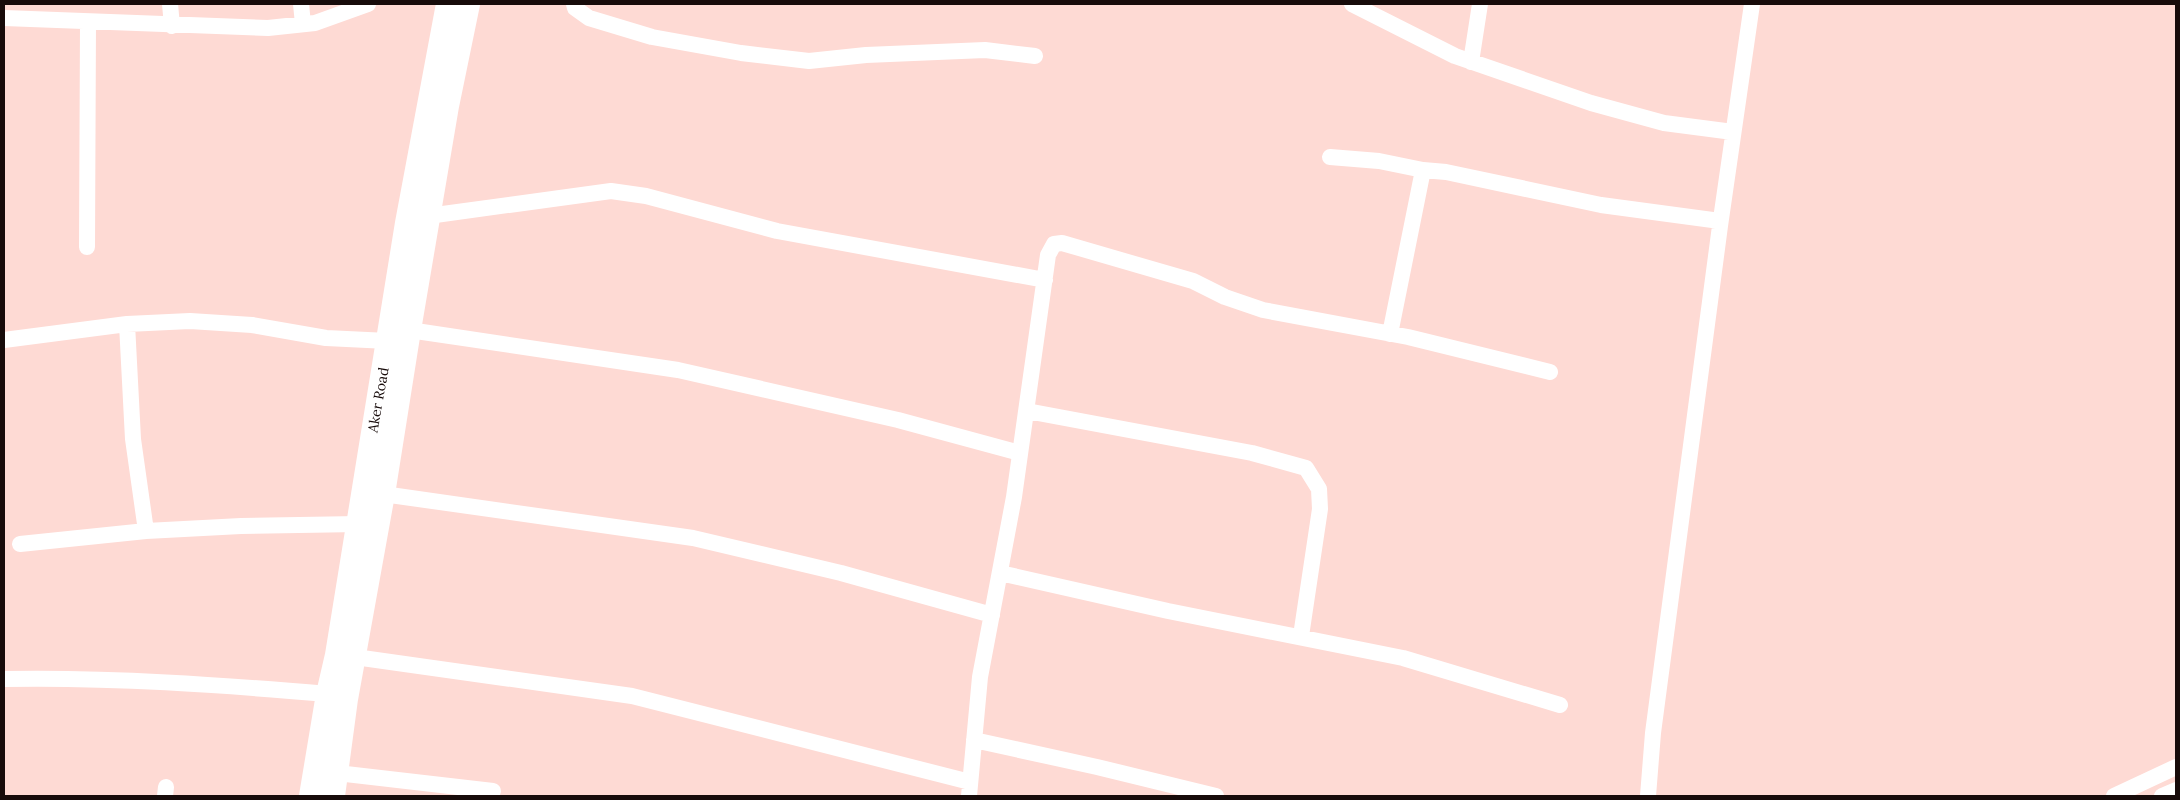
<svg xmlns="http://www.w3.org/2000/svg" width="2180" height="800" font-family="Lora,serif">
<rect width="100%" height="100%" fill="#fedad4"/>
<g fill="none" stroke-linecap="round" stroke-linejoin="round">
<!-- street -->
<path stroke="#fff" stroke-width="16" d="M 170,4 L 172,26
M 301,4 L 303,24
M 574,4 L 575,8 L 589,18 L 652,37 L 741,53 L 809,61 L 866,55 L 985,50 L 1035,56
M 1352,4 L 1455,56 L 1591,103 L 1664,123 L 1733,132
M 4,18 L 268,28 L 315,23 L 368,4
M 1471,62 L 1480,4
M 1330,157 L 1379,161 L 1423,170
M 428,216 L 611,191 L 646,196 L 777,231 L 1045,280
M 87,247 L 88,22
M 127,324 L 133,439 L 146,531
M 409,330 L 678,370 L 898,420 L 1020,453
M 1390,334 L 1423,170 L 1446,172 L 1601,205 L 1720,221
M 4,340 L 127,324 L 190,321 L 252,325 L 326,338 L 388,341
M 1027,411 L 1252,453 L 1306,468 L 1319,489 L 1320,509 L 1301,636
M 383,494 L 693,538 L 841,573 L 992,615
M 20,544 L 146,531 L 241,526 L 359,524
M 1000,573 L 1168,611 L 1403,658 L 1560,705
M 355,657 L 632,696 L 970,782
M 4,679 C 112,677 220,685 328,694
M 974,740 L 1097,767 L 1216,796
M 337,773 L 493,791
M 165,796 L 166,787
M 969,796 L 980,677 L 1014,497 L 1048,255 L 1054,244 L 1062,243 L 1193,281 L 1225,297 L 1263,310 L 1408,337 L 1550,372
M 1648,796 L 1653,733 L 1720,226 L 1752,4
M 2114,796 L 2176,767
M 2162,796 L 2176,790"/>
<!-- secondary -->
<path stroke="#fff" stroke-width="24" d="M 311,796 L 328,694 L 337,655 L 407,223 L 448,4
M 333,796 L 346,699 L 383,494 L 409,330 L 447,106 L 468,4"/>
</g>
<g text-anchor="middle" stroke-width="4" stroke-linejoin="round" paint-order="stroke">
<!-- street labels -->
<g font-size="14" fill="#170b0a" stroke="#fff">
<text transform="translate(378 400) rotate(-80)" y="5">Aker Road</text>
</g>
</g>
<!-- border -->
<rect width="2180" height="800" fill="none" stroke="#170b0a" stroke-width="10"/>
</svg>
